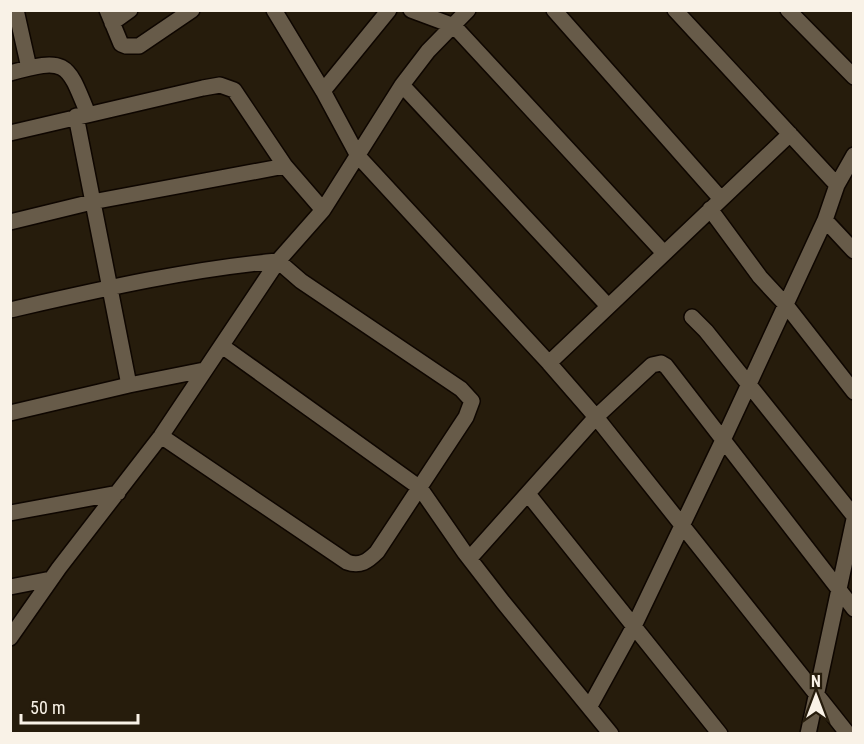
<svg xmlns="http://www.w3.org/2000/svg" width="864" height="744" font-family="'Roboto Condensed',sans-serif">
<rect width="100%" height="100%" fill="#261c0c"/>
<g fill="none" stroke-linecap="round" stroke-linejoin="round">
<defs>
<path id="minor" d="M 16,10 L 29,68
M 107,10 L 121,44 L 126,46 L 139,46 L 192,10
M 274,10 L 323,91 L 358,156 L 549,363 L 596,417 L 848,734
M 411,10 L 454,26 L 664,253
M 554,10 L 721,199
M 675,10 L 837,185
M 788,10 L 854,77
M 112,23 L 130,10
M 10,73 C 67,57 67,62 88,114
M 402,85 L 608,306
M 323,91 L 389,10
M 76,116 L 129,385
M 10,133 L 203,88 L 220,85 L 234,90 L 285,166 L 323,210
M 710,209 L 760,277 L 786,305 L 854,392
M 825,220 L 854,251
M 10,222 L 92,202 L 285,166
M 10,310 C 98,290 188,269 278,261 L 301,281 L 461,389 L 472,401 L 466,417 L 377,552 C 368,561 360,567 347,562 L 161,436
M 692,317 L 706,331 L 854,516
M 222,346 L 420,488 L 465,553 L 503,602 L 611,734
M 549,363 L 790,134
M 10,413 L 129,385 L 204,370
M 528,494 L 720,734
M 10,513 L 118,493
M 470,558 L 596,417 L 652,365 L 661,363 L 666,366 L 854,609
M 10,587 L 51,579
M 10,638 L 59,568 L 161,436 L 278,261 L 323,210 L 402,85 L 428,51 L 468,10
M 590,706 L 634,626 L 723,440 L 825,220 L 837,185 L 854,155
M 808,734 L 854,519"/>
</defs>
<!-- minor casing -->
<use href="#minor" stroke="#0e0600" stroke-width="18"/>
<!-- minor -->
<use href="#minor" stroke="#675b49" stroke-width="15"/>
</g>
<!-- border -->
<rect width="864" height="744" fill="none" stroke="#f9f2e7" stroke-width="24"/>
<!-- north arrow -->
<g transform="translate(816 696)" stroke="#261c0c" stroke-width="4.5" paint-order="stroke">
<path d="M0-4.5L10 22L0 15L-10 22Z" fill="#f9f2e7"/>
<text y="-9" font-size="16" font-weight="bold" text-anchor="middle" fill="#f9f2e7">N</text>
</g>
<!-- scale -->
<path d="M21 714v9h117v-9" fill="none" stroke="#f9f2e7" stroke-width="3"/>
<text x="30" y="714" font-size="18" fill="#f9f2e7" stroke="#261c0c" stroke-width="4.5" paint-order="stroke">50 m</text>
</svg>
